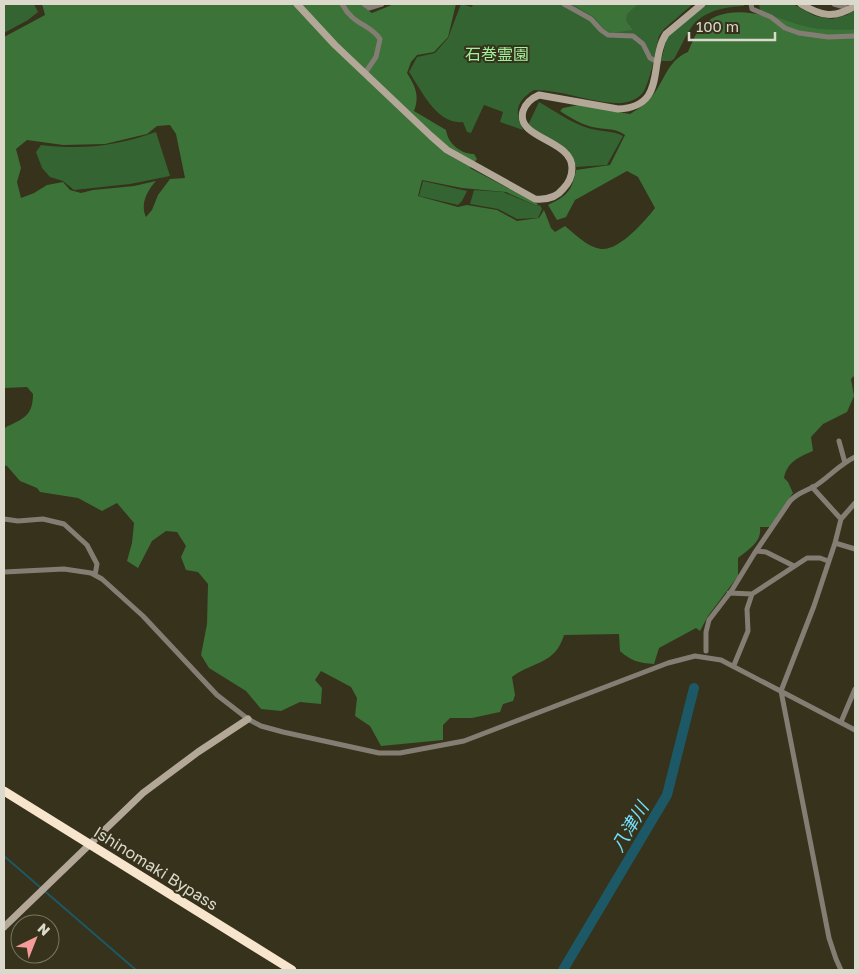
<svg xmlns="http://www.w3.org/2000/svg" width="859" height="974" font-family="'Golos Text','Noto Sans JP',sans-serif">
<rect width="100%" height="100%" fill="#36321b"/>
<!-- green -->
<path fill="#336431" d="M 4,4 L 34,4 L 38,12 L 28,20 L 4,33 Z
M 461,4 L 472,7 L 473,4 L 693,4 L 664,29 L 659,36 C 655,52 652,74 645,89 C 640,100 626,104 615,103 C 589,102 562,90 534,90 C 516,101 514,112 523,130 L 500,122 L 503,112 L 484,105 L 471,133 L 467,132 L 463,122 C 437,125 422,91 409,72 L 417,57 L 435,53 L 448,38 Z
M 708,4 L 743,4 L 744,6 C 726,7 706,10 693,25 C 686,34 680,49 674,59 L 671,61 L 661,61 L 667,37 L 700,8 Z
M 759,4 L 793,4 L 815,16 L 832,19 L 847,15 L 855,10 L 855,29 L 833,31 L 797,26 L 760,10 Z
M 539,102 C 555,111 571,123 588,128 C 600,132 612,130 623,136 L 607,165 L 576,167 C 566,138 549,142 528,125 Z
M 156,132 L 170,176 L 130,184 L 74,190 L 63,181 L 50,177 L 42,168 L 36,152 L 41,145 C 83,150 116,146 156,132 Z
M 423,181 L 467,191 L 462,201 L 458,205 L 419,196 Z
M 474,190 L 503,192 L 537,206 L 540,205 L 542,209 L 538,218 L 517,219 L 498,209 L 470,204 Z"/>
<!-- forest -->
<path fill="#3b7339" fill-rule="evenodd" d="M 42,4 L 362,4 L 366,9 L 372,13 L 394,4 L 456,4 L 448,37 L 434,52 L 417,55 L 411,62 L 407,73 C 415,86 420,95 414,111 L 446,130 C 448,144 461,154 474,154 L 477,159 L 470,168 L 538,204 L 537,206 L 506,192 L 462,188 L 422,180 L 418,196 L 458,207 L 467,205 L 497,210 L 517,221 L 539,218 L 544,210 L 551,228 L 555,232 L 565,226 C 575,234 587,247 601,249 C 619,251 645,221 655,208 L 638,177 L 627,171 L 575,200 L 566,217 L 557,220 L 548,205 C 567,196 572,191 576,170 L 610,165 L 625,135 C 613,126 600,131 586,125 C 577,122 568,116 560,111 L 563,108 L 578,105 L 630,114 C 636,110 644,106 649,100 C 664,84 666,61 688,52 C 691,45 694,37 698,31 C 714,8 746,10 768,17 L 760,10 C 797,26 814,32 855,29 L 855,375 L 851,379 L 854,396 L 847,412 L 823,424 L 811,437 L 813,451 C 799,457 787,462 784,478 L 788,482 L 793,493 L 770,527 L 760,527 C 762,542 749,549 738,558 L 738,576 L 708,616 L 700,631 L 696,628 L 659,648 L 654,664 C 639,663 631,661 620,651 L 619,634 L 564,635 C 555,665 533,661 512,677 L 515,695 L 513,701 L 503,704 L 500,712 L 472,718 L 450,718 L 443,725 L 443,740 L 381,746 L 370,726 L 355,716 L 357,698 L 351,687 L 321,671 L 315,680 L 322,688 L 321,704 L 300,702 L 281,711 L 261,709 L 246,691 L 209,668 L 201,655 L 207,624 L 208,584 L 198,572 L 186,570 L 181,557 L 186,546 L 177,532 L 166,531 L 152,541 L 138,568 L 127,561 L 132,543 L 134,523 L 117,503 L 102,511 L 78,498 L 40,492 L 37,488 L 20,481 L 7,466 L 4,465 L 4,430 L 6,427 C 23,419 33,416 33,394 L 27,387 L 4,388 L 4,37 L 45,15 ZM 170,125 L 176,134 L 185,178 L 170,179 L 158,195 L 152,210 L 146,217 C 140,204 147,191 156,181 L 134,186 L 93,190 L 81,193 L 70,190 L 63,182 L 47,185 L 34,193 L 21,198 L 17,182 L 21,168 L 16,149 L 27,140 L 63,145 L 105,144 L 147,134 L 157,126 Z
M 572,4 L 638,4 L 627,14 L 626,21 L 633,30 L 611,33 L 603,28 L 594,17 Z"/>
<g fill="none" stroke-linecap="round" stroke-linejoin="round">
<!-- stream -->
<path stroke="#1c5865" stroke-width="2" d="M 4,856 L 136,970"/>
<!-- river -->
<path stroke="#1c5865" stroke-width="10" d="M 563,970 L 667,795 L 694,688"/>
<!-- street -->
<path stroke="#847d73" stroke-width="5" d="M 342,4 C 353,25 370,24 380,39 L 376,57 L 365,73
M 364,4 L 369,8 L 382,4
M 564,4 L 591,19 L 601,30 L 608,35 L 633,36 L 643,44 L 650,58 L 658,62
M 751,4 L 752,9 L 771,17 L 785,28 L 799,33 L 828,37 L 855,36
M 834,4 L 851,9
M 839,441 L 845,463
M 812,487 L 841,519 L 835,543 L 814,606 L 781,691 L 829,938 L 836,959 L 841,970
M 4,519 L 18,521 L 43,519 L 64,524 L 87,545 L 97,564 L 95,575
M 841,519 L 855,503
M 835,543 L 855,549
M 756,551 L 766,552 L 794,566
M 4,572 L 64,569 L 91,573 L 102,579 L 143,616 L 217,695 L 248,719 L 261,726 L 283,732 L 379,753 L 400,753 L 464,741 L 668,663 L 695,656 L 721,660 L 855,730
M 729,593 L 752,594
M 706,651 L 706,632 L 709,620 L 732,590 L 754,554 L 790,501 C 797,493 806,491 815,486 C 829,477 840,464 855,457
M 734,665 L 748,631 L 747,609 L 752,594 L 807,558 L 820,558 L 828,561
M 841,722 L 855,689"/>
<!-- secondary -->
<path stroke="#b3a798" stroke-width="7" d="M 297,4 L 335,45 L 431,136 L 447,150 L 535,199 C 546,200 556,198 563,189 C 569,183 572,176 572,168 C 572,139 515,139 523,111 C 526,102 532,98 539,95 L 618,109 C 668,107 648,62 666,34 L 702,4
M 801,4 C 821,16 834,19 855,6
M 4,927 L 143,793 L 198,752 L 248,719"/>
<!-- highway -->
<path stroke="#f8e5ce" stroke-width="9" d="M 4,791 L 292,970"/>
</g>
<g text-anchor="middle" stroke-width="4" stroke-linejoin="round" paint-order="stroke">
<!-- park labels -->
<g font-size="16" fill="#a1f09d" stroke="#36321b">
<text x="497" y="60">石巻霊園</text>
</g>
<!-- street labels -->
<g font-size="16" fill="#dbd9cb" stroke="#36321b">
<text transform="translate(156 868) rotate(32)" y="6">Ishinomaki Bypass</text>
</g>
<!-- water labels -->
<g font-size="18" font-style="italic" fill="#71e2fd" stroke="#36321b">
<text transform="translate(630 827) rotate(-59)" y="6">八津川</text>
</g>
</g>
<!-- border -->
<rect width="859" height="974" fill="none" stroke="#dbd9cb" stroke-width="10"/>
<!-- north arrow -->
<g transform="translate(35 939) rotate(43)"><circle r="24" fill="#36321b" stroke="#787561"/>
<path d="M0-4L9 19L0 12L-9 19Z" fill="#f59b9a"/>
<text y="-8" font-size="14" font-weight="bold" text-anchor="middle" fill="#dbd9cb">N</text>
</g>
<!-- scale -->
<path d="M689 32v8h86v-8" fill="none" stroke="#dbd9cb" stroke-width="2.5"/>
<text x="696" y="32" font-size="15" fill="#dbd9cb" stroke="#36321b" stroke-width="4" paint-order="stroke">100 m</text>
</svg>
